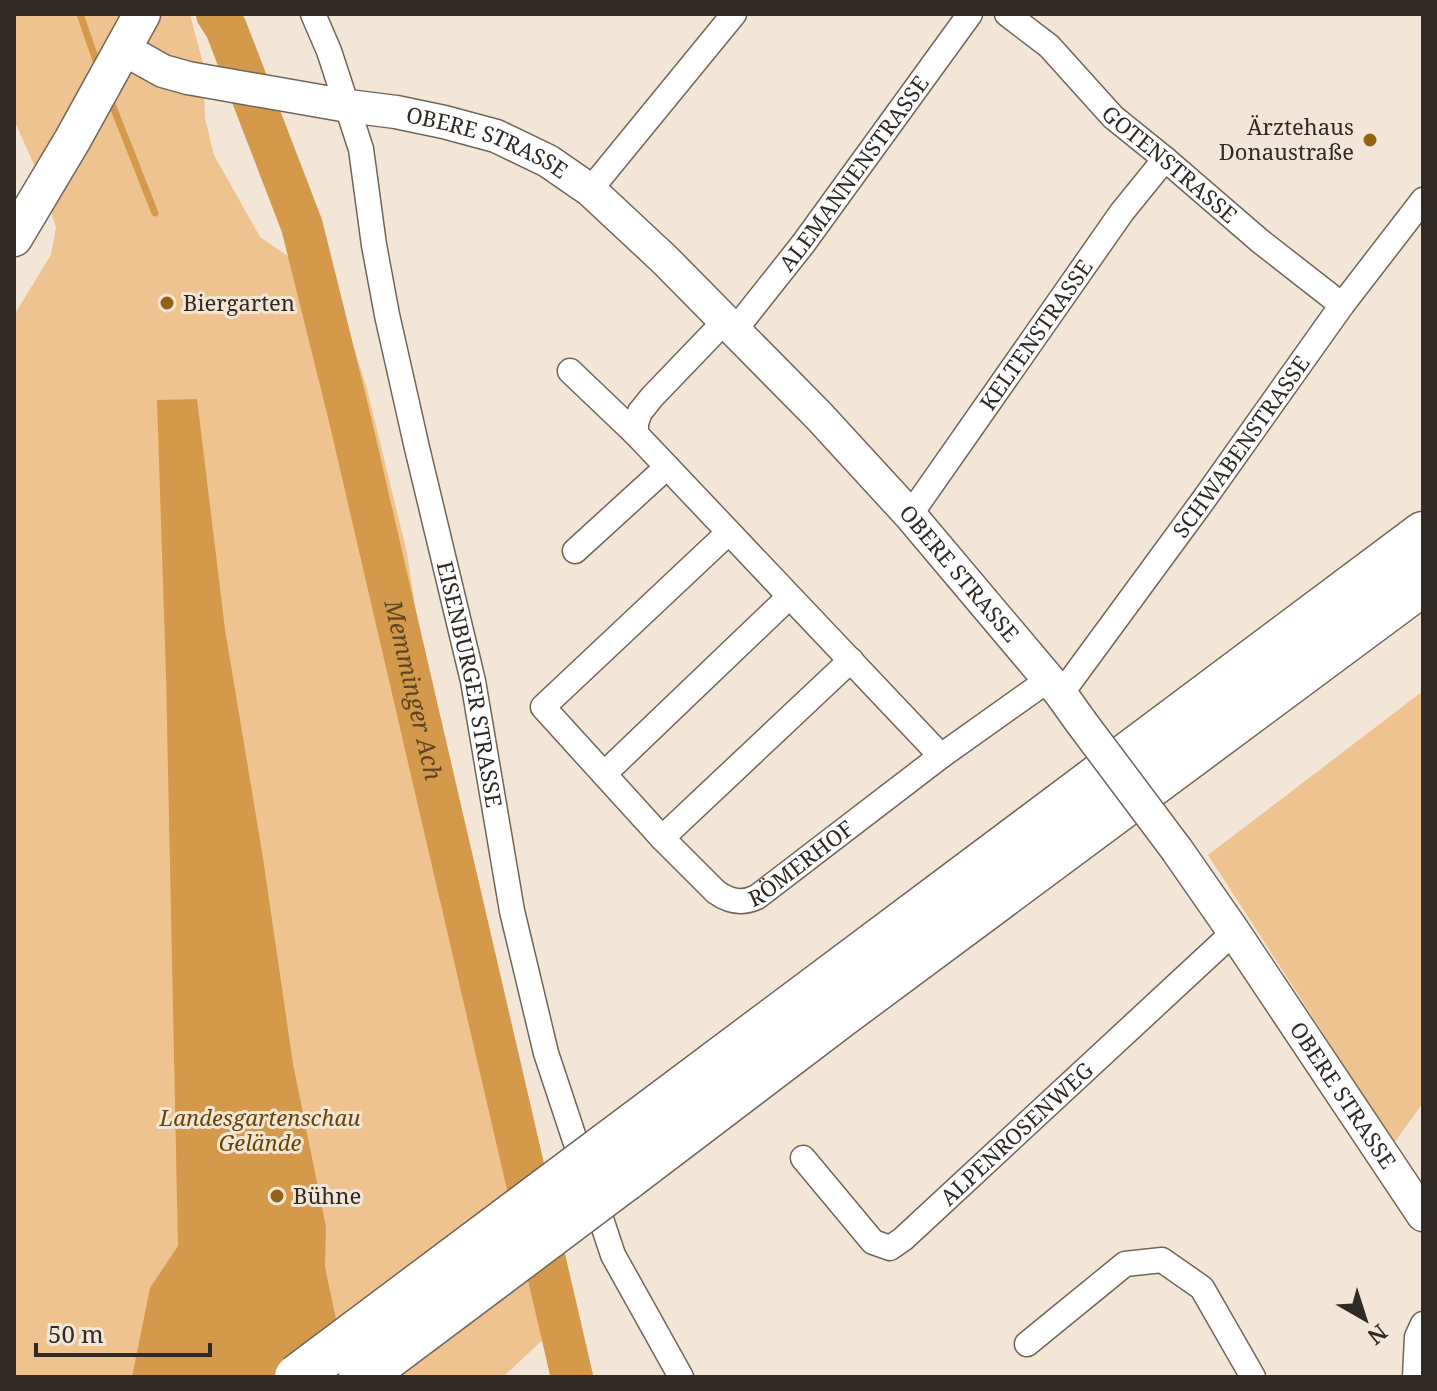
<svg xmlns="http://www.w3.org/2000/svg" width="1437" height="1391" font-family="'Noto Serif',serif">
<rect width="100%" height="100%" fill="#f3e6d6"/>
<!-- green -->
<path fill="#eec38f" d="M 14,14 L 190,14 L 203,63 L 205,118 L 214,155 L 260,237 L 298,263 L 338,300 L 366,385 L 407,553 L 455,869 L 488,1044 L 528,1146 L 562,1265 L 577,1308 L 503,1377 L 14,1377 L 14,315 L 51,255 L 56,227 L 36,169 L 14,120 Z
M 1423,691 L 1423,1103 L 1394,1143 L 1208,855 Z"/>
<!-- water -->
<path fill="#d4994b" d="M 197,399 L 225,629 L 263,858 L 293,1064 L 326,1227 L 325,1267 L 343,1353 L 355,1377 L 132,1377 L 150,1288 L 178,1246 L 166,675 L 157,400 Z"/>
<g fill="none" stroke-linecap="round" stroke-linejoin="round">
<!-- stream -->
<path stroke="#d4994b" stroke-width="7" d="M 80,14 L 99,69
M 110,99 L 155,213"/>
<!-- river -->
<path stroke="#d4994b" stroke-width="42" id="s1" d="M 217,14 L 226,28 L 302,226 L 349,415 L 572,1377"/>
<defs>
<g id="minor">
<path id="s2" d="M 313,14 L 329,51 L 361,149 L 374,245 L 387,315 L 417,448 L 473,681 L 512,911 L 546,1053 L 613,1255 L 681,1377"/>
<path id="s3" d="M 1007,14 L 1049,46 L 1113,117 L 1165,159 L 1260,241 L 1342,305"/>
<path d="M 590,190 L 734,14"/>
<path d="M 725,321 L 652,397 L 640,412 L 636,423 L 636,434 L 941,756 L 1048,680"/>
<path id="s4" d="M 734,331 L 803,244 L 970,14"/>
<path d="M 570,371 L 636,434"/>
<path id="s5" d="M 910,515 L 1122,212 L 1165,159"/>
<path id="s6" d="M 728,533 L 543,707 L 662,838 L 716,892 C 730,902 742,904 757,897 L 941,756"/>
<path d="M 575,551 L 667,467"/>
<path id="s7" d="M 1061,694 L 1202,502 L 1342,305 L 1423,200"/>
<path d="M 604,774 L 789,597"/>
<path d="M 662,838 L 851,660"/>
<path id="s8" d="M 803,1158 L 873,1242 L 890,1248 L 903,1239 L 1234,932"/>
<path d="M 1027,1344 L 1125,1264 L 1162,1260 L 1202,1288 L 1253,1377"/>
<path d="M 1415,1377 L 1417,1337 L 1423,1324"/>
</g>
<g id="tertiary">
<path id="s9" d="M 122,48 L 163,71 L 188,78 L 348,106 L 396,112 L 444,122 L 496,136 L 548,161 L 590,190 L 665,260 L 819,416 L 910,515 L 1061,694 L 1081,722"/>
<path id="s10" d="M 1177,850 L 1234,932 L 1423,1215"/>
</g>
<path id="secondary" d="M 14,238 L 73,139 L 142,14"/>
<path id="motorway" d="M 608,1144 L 1423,534
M 625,1179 L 841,1015 L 1423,583"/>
</defs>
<!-- minor casing -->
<use href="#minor" stroke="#706558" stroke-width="27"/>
<!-- tertiary casing -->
<use href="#tertiary" stroke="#706558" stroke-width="35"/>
<!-- secondary casing -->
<use href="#secondary" stroke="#706558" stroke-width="39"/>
<!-- motorway casing -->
<use href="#motorway" stroke="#706558" stroke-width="47"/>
<!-- minor -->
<use href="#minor" stroke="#fff" stroke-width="24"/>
<!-- tertiary -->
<use href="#tertiary" stroke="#fff" stroke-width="32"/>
<!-- secondary -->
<use href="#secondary" stroke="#fff" stroke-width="36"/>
<!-- motorway -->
<use href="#motorway" stroke="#fff" stroke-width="44"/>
<defs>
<path id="tertiary-bridge" d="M 1081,722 L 1177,850"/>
<path id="motorway-bridge" d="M 297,1377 L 608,1144
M 361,1377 L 625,1179"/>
</defs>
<!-- tertiary-bridge casing -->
<use href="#tertiary-bridge" stroke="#706558" stroke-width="35" stroke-linecap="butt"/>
<!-- motorway-bridge casing -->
<use href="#motorway-bridge" stroke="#706558" stroke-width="47" stroke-linecap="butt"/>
<!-- tertiary-bridge -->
<use href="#tertiary-bridge" stroke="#fff" stroke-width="32"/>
<!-- motorway-bridge -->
<use href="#motorway-bridge" stroke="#fff" stroke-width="44"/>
</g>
<!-- markers -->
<g fill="#946214" stroke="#f3e6d6" stroke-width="3">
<circle cx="1370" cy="140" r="8"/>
<circle cx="167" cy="303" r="8"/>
<circle cx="277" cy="1196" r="8"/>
</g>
<g text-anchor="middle" stroke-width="6" stroke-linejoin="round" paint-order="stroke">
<!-- poi labels -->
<g font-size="22" fill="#2f2a25" stroke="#f3e6d6" text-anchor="start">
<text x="1354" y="135" text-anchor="end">Ärztehaus<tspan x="1354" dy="25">Donaustraße</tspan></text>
<text x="183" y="311">Biergarten</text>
<text x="293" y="1204">Bühne</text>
</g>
<!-- street labels -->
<g font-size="22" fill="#2f2a25" stroke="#f3e6d6">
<text dy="8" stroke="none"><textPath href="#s9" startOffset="380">OBERE STRASSE</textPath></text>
<text dy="8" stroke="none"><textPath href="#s3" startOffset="222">GOTENSTRASSE</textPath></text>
<text dy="8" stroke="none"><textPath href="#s4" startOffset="198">ALEMANNENSTRASSE</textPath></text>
<text dy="8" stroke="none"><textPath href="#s5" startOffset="220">KELTENSTRASSE</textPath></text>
<text dy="8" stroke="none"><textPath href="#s7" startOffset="306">SCHWABENSTRASSE</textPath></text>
<text dy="8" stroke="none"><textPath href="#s9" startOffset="1028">OBERE STRASSE</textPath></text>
<text dy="8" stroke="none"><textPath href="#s2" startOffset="690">EISENBURGER STRASSE</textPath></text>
<text dy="8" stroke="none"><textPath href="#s6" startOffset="606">RÖMERHOF</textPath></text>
<text dy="8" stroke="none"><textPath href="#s10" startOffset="296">OBERE STRASSE</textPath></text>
<text dy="8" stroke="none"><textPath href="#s8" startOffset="298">ALPENROSENWEG</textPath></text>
</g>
<!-- park labels -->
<g font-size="22" font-style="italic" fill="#6a4402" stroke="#f3e6d6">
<text x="260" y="1126">Landesgartenschau<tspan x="260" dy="25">Gelände</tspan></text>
</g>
<!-- water labels -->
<g font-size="24" font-style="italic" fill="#5d4423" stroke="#f3e6d6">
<text dy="8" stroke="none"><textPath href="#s1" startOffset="706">Memminger Ach</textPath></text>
</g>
</g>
<!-- border -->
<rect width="1437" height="1391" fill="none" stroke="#2f2a25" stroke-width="32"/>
<!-- north arrow -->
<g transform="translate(1365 1319) rotate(141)" stroke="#f3e6d6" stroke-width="6" paint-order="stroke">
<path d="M0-6L14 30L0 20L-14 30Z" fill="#2f2a25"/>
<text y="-12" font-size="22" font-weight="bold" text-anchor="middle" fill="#2f2a25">N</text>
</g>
<!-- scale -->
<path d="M36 1343v12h174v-12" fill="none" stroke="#2f2a25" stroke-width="4"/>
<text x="48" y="1343" font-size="24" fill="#2f2a25" stroke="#f3e6d6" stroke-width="6" paint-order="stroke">50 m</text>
</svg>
